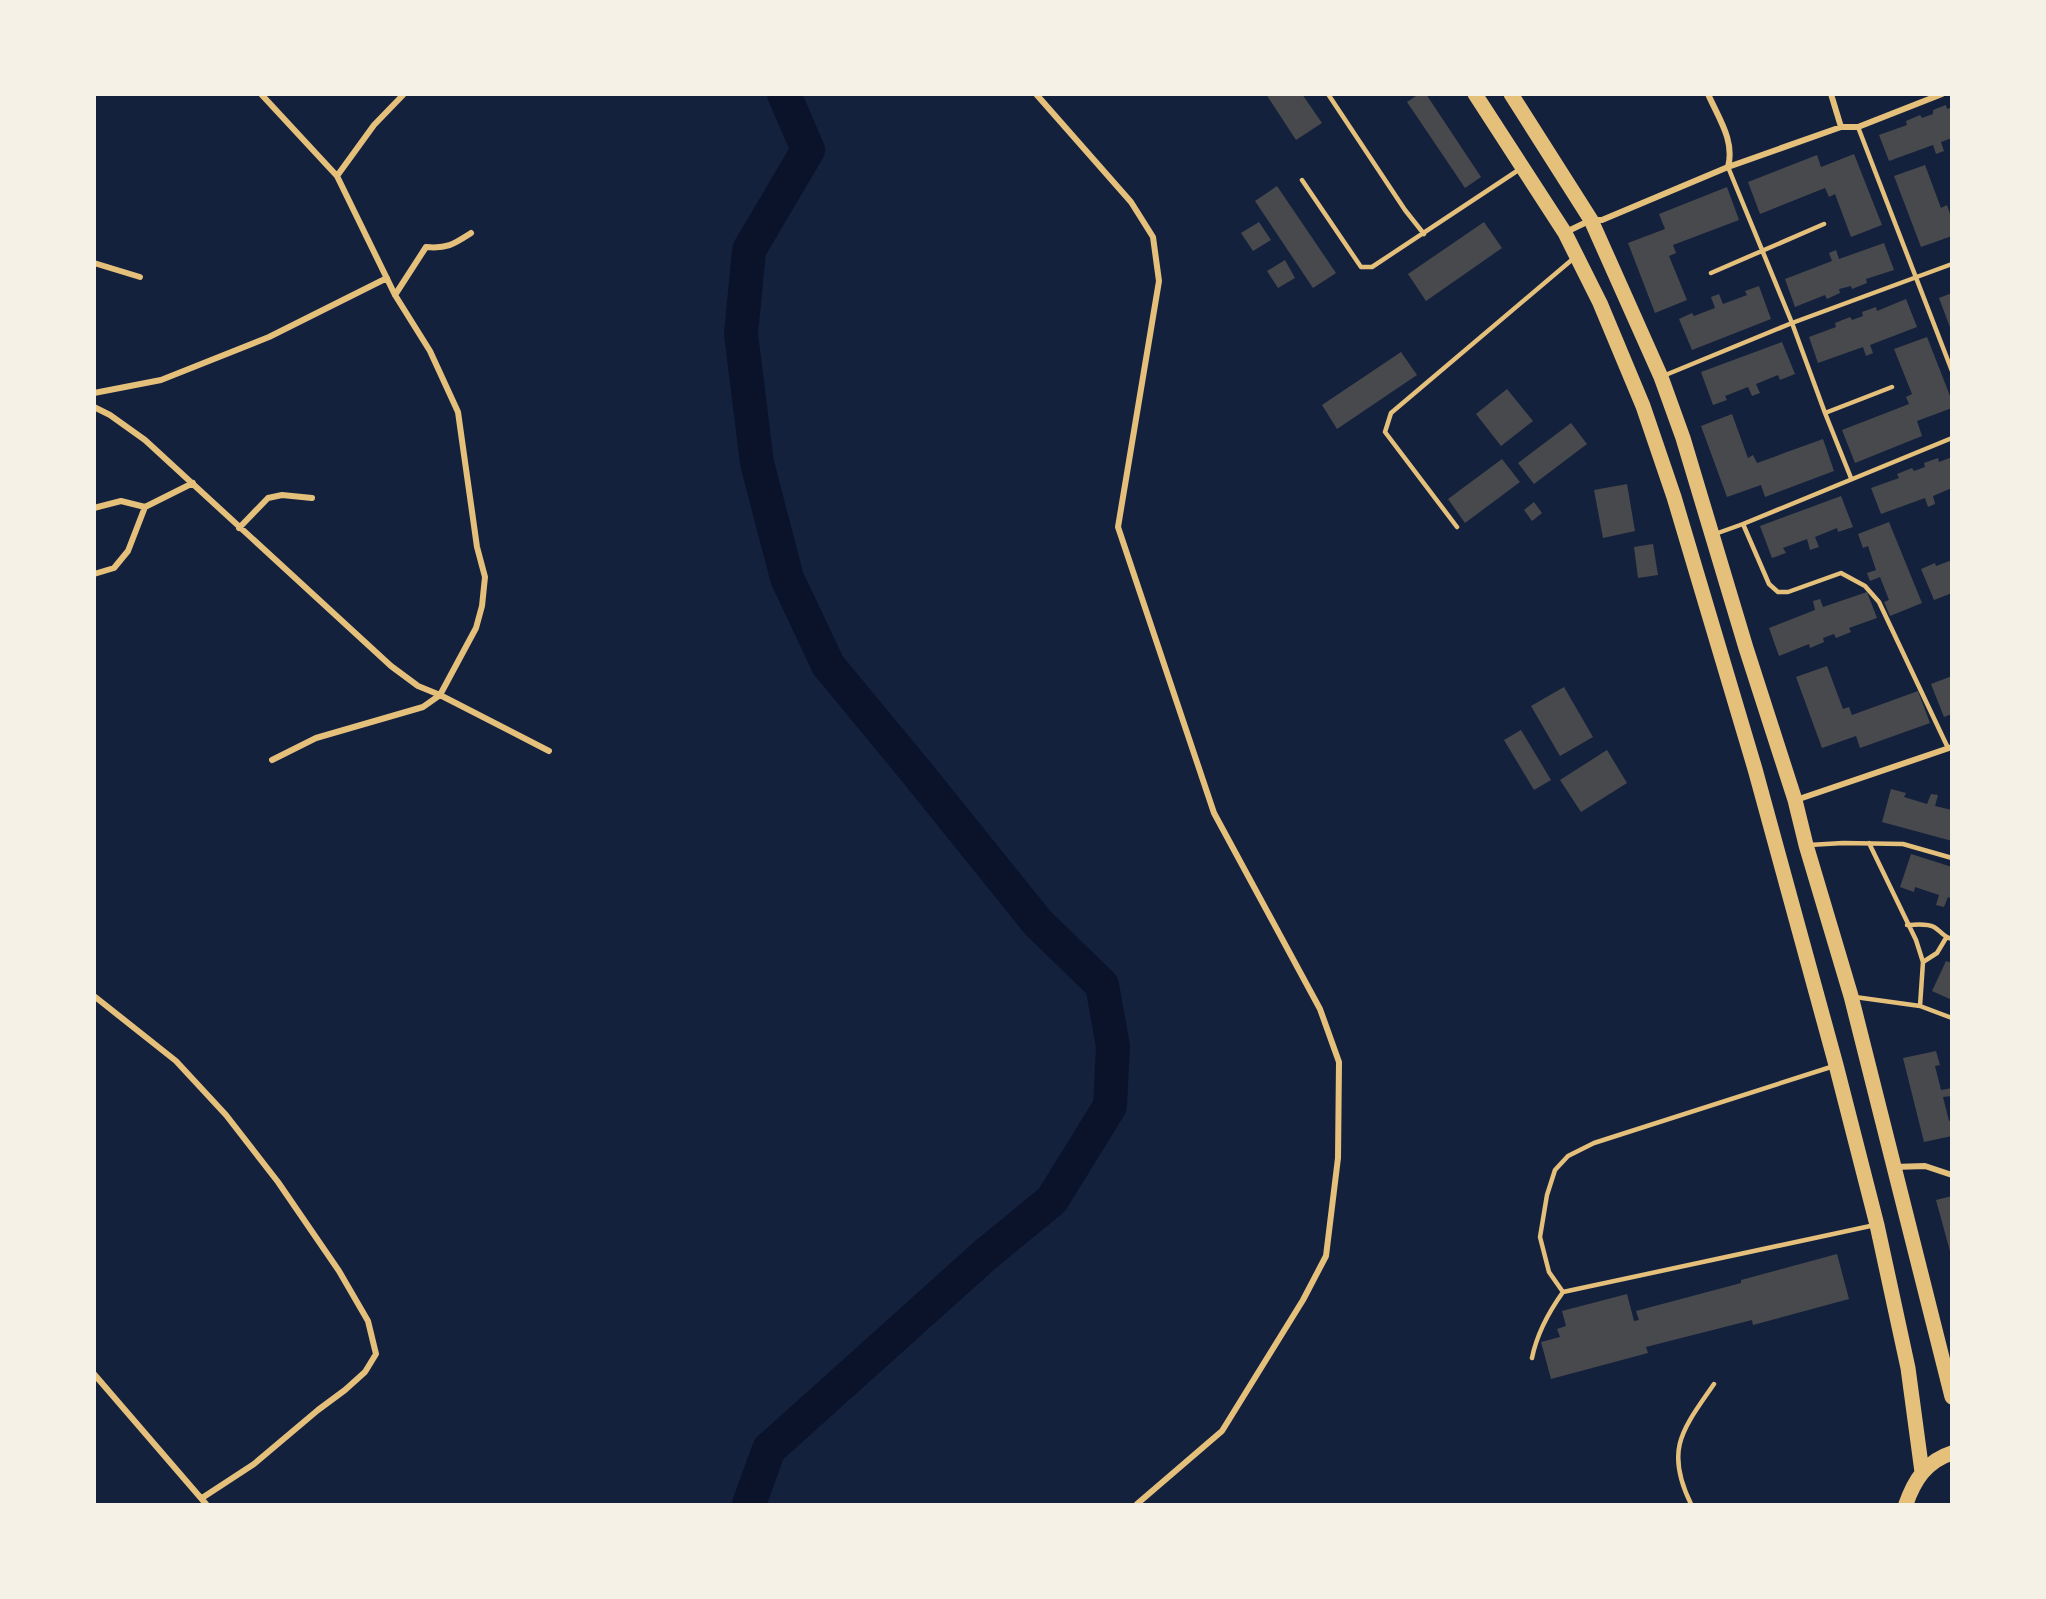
<svg xmlns="http://www.w3.org/2000/svg" width="2046" height="1599" font-family="Merriweather,serif">
<rect width="100%" height="100%" fill="#14213d"/>
<g fill="none" stroke-linecap="round" stroke-linejoin="round">
<!-- river -->
<path stroke="#0b132b" stroke-width="34" d="M 749,1504 L 769,1449 L 985,1255 L 1052,1200 L 1110,1106 L 1113,1046 L 1102,985 L 1038,923 L 918,774 L 828,665 L 787,578 L 757,463 L 741,334 L 749,250 L 808,150 L 784,94"/>
</g>
<!-- building -->
<path fill="#48494c" d="M 1266,94 L 1302,94 L 1322,123 L 1296,140 Z
M 1419,94 L 1426,94 L 1481,177 L 1465,188 L 1407,102 Z
M 1946,105 L 1947,109 L 1952,107 L 1952,138 L 1941,142 L 1944,151 L 1936,154 L 1933,145 L 1889,161 L 1879,135 L 1907,125 L 1906,121 L 1920,115 L 1922,118 L 1933,114 L 1933,110 Z
M 1854,154 L 1882,225 L 1851,237 L 1835,194 L 1829,197 L 1825,188 L 1760,214 L 1748,182 L 1817,155 L 1821,167 Z
M 1925,165 L 1941,208 L 1947,205 L 1950,214 L 1952,213 L 1952,236 L 1921,247 L 1894,176 Z
M 1277,186 L 1336,273 L 1313,288 L 1255,201 Z
M 1727,187 L 1739,220 L 1673,245 L 1676,253 L 1669,256 L 1687,300 L 1655,313 L 1628,243 L 1665,229 L 1659,214 Z
M 1259,222 L 1271,240 L 1253,251 L 1241,233 Z
M 1484,222 L 1502,248 L 1426,301 L 1408,274 Z
M 1884,243 L 1894,270 L 1866,279 L 1867,283 L 1852,289 L 1851,286 L 1839,289 L 1840,293 L 1827,299 L 1825,295 L 1795,307 L 1785,279 L 1832,261 L 1829,253 L 1836,250 L 1839,259 Z
M 1285,260 L 1295,278 L 1278,288 L 1267,271 Z
M 1759,286 L 1771,319 L 1692,350 L 1679,319 L 1692,313 L 1694,316 L 1715,308 L 1711,297 L 1719,294 L 1723,304 L 1747,295 L 1745,291 Z
M 1952,293 L 1952,330 L 1951,330 L 1939,298 Z
M 1906,299 L 1917,327 L 1870,345 L 1873,353 L 1866,356 L 1863,347 L 1818,363 L 1809,337 L 1836,327 L 1835,323 L 1850,317 L 1852,320 L 1863,316 L 1862,312 L 1876,307 L 1877,311 Z
M 1927,337 L 1952,401 L 1952,408 L 1917,421 L 1922,436 L 1855,463 L 1842,430 L 1909,404 L 1906,397 L 1912,394 L 1894,349 Z
M 1782,342 L 1795,374 L 1780,380 L 1778,375 L 1756,384 L 1760,393 L 1752,396 L 1748,387 L 1725,396 L 1727,400 L 1713,405 L 1701,372 Z
M 1401,352 L 1417,375 L 1337,429 L 1322,405 Z
M 1507,389 L 1533,421 L 1501,446 L 1476,414 Z
M 1732,414 L 1748,458 L 1753,455 L 1757,463 L 1823,439 L 1834,471 L 1765,497 L 1761,485 L 1727,497 L 1701,426 Z
M 1571,423 L 1587,444 L 1534,484 L 1518,463 Z
M 1952,457 L 1952,488 L 1933,496 L 1935,504 L 1928,507 L 1925,498 L 1881,514 L 1871,488 L 1899,478 L 1897,474 L 1912,468 L 1914,471 L 1925,467 L 1924,463 L 1938,458 L 1939,462 Z
M 1502,459 L 1520,482 L 1465,523 L 1448,499 Z
M 1627,484 L 1635,531 L 1603,538 L 1594,490 Z
M 1841,496 L 1853,527 L 1838,532 L 1837,528 L 1815,537 L 1819,547 L 1810,550 L 1807,539 L 1783,548 L 1786,553 L 1772,558 L 1760,526 Z
M 1534,502 L 1542,513 L 1532,521 L 1524,510 Z
M 1889,522 L 1922,603 L 1890,616 L 1884,602 L 1889,600 L 1880,577 L 1870,581 L 1867,573 L 1876,570 L 1868,546 L 1863,548 L 1858,534 Z
M 1653,544 L 1658,575 L 1638,578 L 1634,547 Z
M 1952,560 L 1952,593 L 1934,600 L 1921,569 L 1935,563 L 1936,566 Z
M 1867,592 L 1877,618 L 1849,628 L 1851,632 L 1836,638 L 1834,634 L 1823,638 L 1824,642 L 1810,648 L 1809,644 L 1779,656 L 1769,628 L 1815,610 L 1813,601 L 1820,599 L 1823,607 Z
M 1827,666 L 1843,709 L 1849,707 L 1852,715 L 1918,691 L 1930,723 L 1860,748 L 1856,736 L 1822,748 L 1796,677 Z
M 1952,676 L 1952,714 L 1944,717 L 1931,684 Z
M 1564,687 L 1593,737 L 1560,756 L 1531,706 Z
M 1521,730 L 1551,780 L 1534,790 L 1504,740 Z
M 1607,750 L 1627,783 L 1581,812 L 1560,780 Z
M 1891,789 L 1906,793 L 1904,797 L 1927,804 L 1931,794 L 1938,795 L 1935,806 L 1952,810 L 1952,841 L 1882,822 Z
M 1911,854 L 1952,867 L 1952,899 L 1948,897 L 1944,907 L 1936,905 L 1939,895 L 1915,887 L 1914,892 L 1900,887 Z
M 1946,961 L 1952,963 L 1952,1000 L 1932,991 Z
M 1936,1051 L 1940,1065 L 1935,1066 L 1941,1090 L 1952,1088 L 1952,1096 L 1943,1097 L 1949,1121 L 1952,1120 L 1952,1136 L 1924,1142 L 1903,1058 Z
M 1952,1196 L 1952,1255 L 1951,1255 L 1936,1200 Z
M 1837,1254 L 1849,1299 L 1753,1325 L 1752,1320 L 1646,1347 L 1648,1353 L 1551,1379 L 1541,1342 L 1560,1337 L 1557,1329 L 1566,1326 L 1562,1311 L 1627,1294 L 1634,1321 L 1639,1320 L 1636,1311 L 1741,1283 L 1741,1280 Z"/>
<g fill="none" stroke-linecap="round" stroke-linejoin="round">
<!-- service -->
<path stroke="#e5c07b" stroke-width="4.5" d="M 1328,94 L 1405,210 L 1424,234
M 1858,127 L 1952,371
M 1728,167 L 1792,323 L 1825,413 L 1851,478
M 1302,180 L 1361,267 L 1372,267 L 1520,169
M 1711,273 L 1824,224
M 1663,376 L 1792,323 L 1952,264
M 1825,413 L 1892,387
M 1743,524 L 1769,584 L 1778,592 L 1788,592 L 1841,573 L 1865,586 L 1879,602 L 1948,748
M 1457,527 L 1385,432 L 1391,413 L 1574,258
M 1715,534 L 1743,524 L 1952,438
M 1869,843 L 1916,940 L 1923,962 L 1920,1006
M 1809,845 L 1843,843 L 1903,844 L 1952,858
M 1907,925 C 1916,925 1926,923 1934,927 C 1941,931 1943,937 1952,939
M 1923,962 L 1937,953 L 1946,938
M 1855,997 L 1920,1006 L 1952,1018
M 1563,1292 L 1549,1272 L 1540,1237 L 1547,1195 L 1555,1170 L 1568,1156 L 1594,1143 L 1834,1066
M 1532,1358 C 1537,1333 1548,1313 1563,1292 L 1875,1225
M 1691,1504 C 1664,1449 1683,1429 1714,1384"/>
<!-- minor -->
<path stroke="#e5c07b" stroke-width="6" d="M 261,94 L 337,176 L 395,295 L 430,351 L 458,412 L 477,547 L 485,577 L 482,606 L 476,628 L 440,695 L 423,707 L 316,738 L 272,760
M 1036,94 L 1131,202 L 1153,237 L 1159,281 L 1118,527 L 1214,813 L 1320,1009 L 1339,1062 L 1338,1158 L 1326,1256 L 1303,1300 L 1222,1431 L 1137,1504
M 1708,94 C 1719,119 1735,141 1728,167
M 1831,94 L 1841,127
M 337,176 L 374,125 L 403,95
M 1566,232 L 1591,220 L 1602,220 L 1728,167 L 1841,127 L 1858,127 L 1942,94
M 94,263 L 140,277
M 395,295 L 426,247 C 447,249 454,244 471,233
M 94,393 L 161,380 L 269,337 L 387,278
M 94,407 L 110,415 L 145,440 L 391,666 L 418,686 L 440,695 L 549,751
M 94,508 L 121,501 L 145,507
M 239,528 L 268,498 L 282,495 L 312,498
M 94,574 L 114,568 L 128,551 L 145,507 L 193,483
M 1796,800 L 1952,747
M 94,996 L 176,1061 L 226,1115 L 278,1182 L 339,1271 L 368,1321 L 376,1354 L 365,1372 L 345,1390 L 318,1410 L 254,1464 L 202,1498
M 1894,1167 L 1925,1166 L 1952,1175
M 94,1374 L 206,1504"/>
<!-- primary -->
<path stroke="#e5c07b" stroke-width="15" d="M 1475,94 L 1565,233 L 1600,303 L 1643,406 L 1674,497 L 1755,769 L 1836,1065 L 1877,1225 L 1908,1368 L 1922,1472
M 1511,94 L 1591,220 L 1661,377 L 1683,438 L 1746,648 L 1795,800 L 1806,845 L 1851,996 L 1952,1397
M 1906,1504 C 1914,1481 1926,1461 1952,1453"/>
</g>
<!-- border -->
<rect width="2046" height="1599" fill="none" stroke="#f6f1e7" stroke-width="192"/>
</svg>
